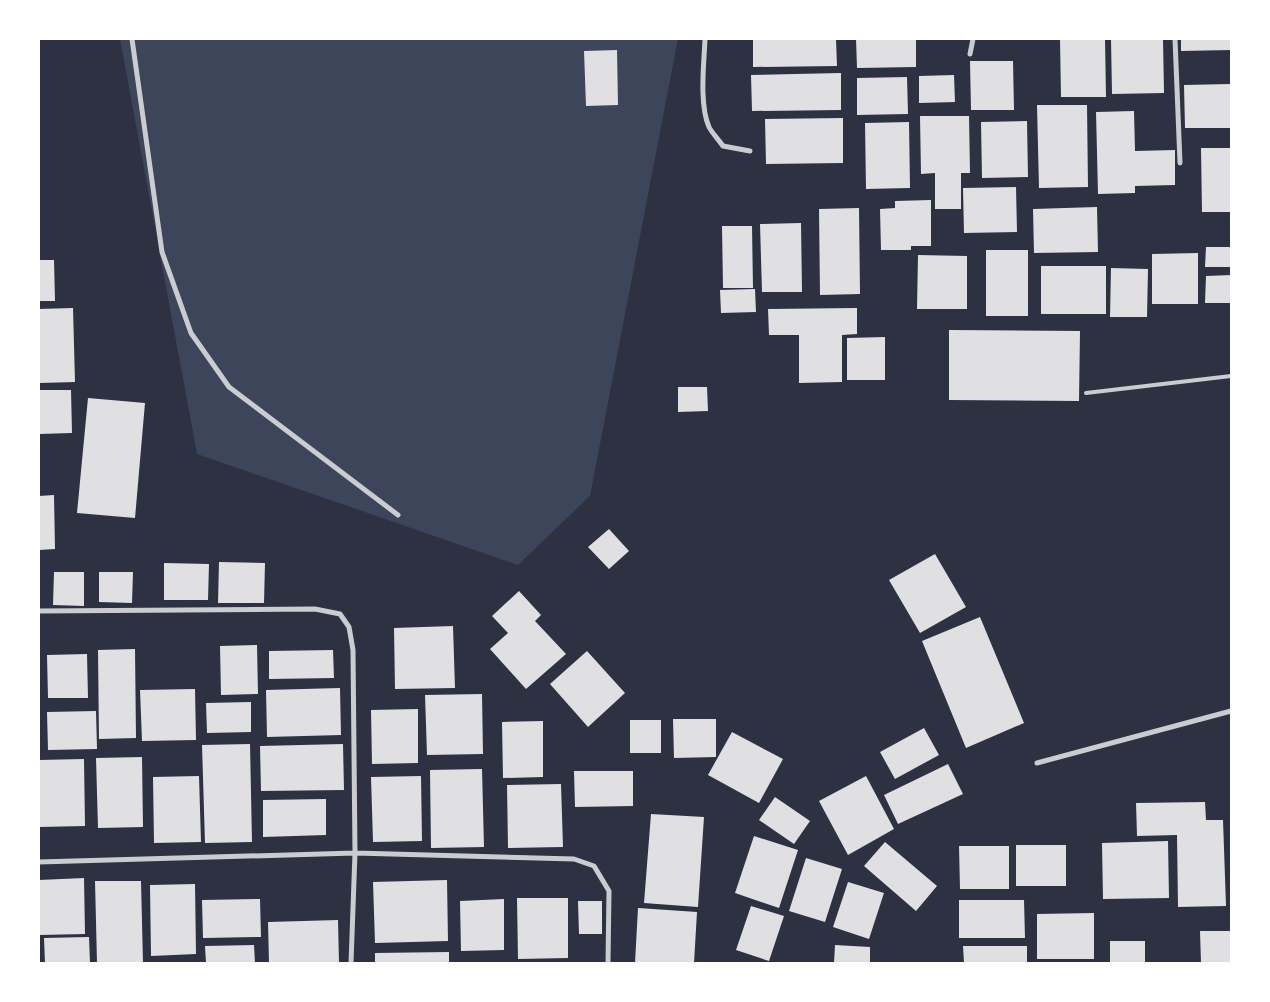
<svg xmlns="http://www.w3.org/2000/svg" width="1270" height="1002" font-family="'DejaVu Sans',sans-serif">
<rect width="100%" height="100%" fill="#2d3142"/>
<!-- green -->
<path fill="#3c4559" d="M 120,39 L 678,39 L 590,496 L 518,565 L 197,454 Z"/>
<!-- building -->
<path fill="#e0e0e3" d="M 753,39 L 836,39 L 837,66 L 753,67 Z
M 856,39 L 916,39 L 916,67 L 857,68 Z
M 1060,39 L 1105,39 L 1106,97 L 1061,97 Z
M 1111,39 L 1163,39 L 1164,93 L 1112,94 Z
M 1181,39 L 1231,39 L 1231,50 L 1181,51 Z
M 617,50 L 618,105 L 586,106 L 584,51 Z
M 970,61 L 1013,61 L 1014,110 L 971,110 Z
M 841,73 L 841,110 L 752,111 L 751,75 Z
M 954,75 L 955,102 L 919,103 L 919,76 Z
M 907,77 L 908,114 L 857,115 L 857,78 Z
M 1231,84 L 1231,128 L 1185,128 L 1184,85 Z
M 1037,105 L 1087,105 L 1088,187 L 1039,188 Z
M 1134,111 L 1135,151 L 1175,150 L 1175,185 L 1135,186 L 1135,193 L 1098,194 L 1096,112 Z
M 920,116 L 969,116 L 970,173 L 961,173 L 961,209 L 935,209 L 935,173 L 921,174 Z
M 843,118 L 843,163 L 766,164 L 765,119 Z
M 1027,121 L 1028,177 L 982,178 L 981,122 Z
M 909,122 L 910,188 L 866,189 L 865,123 Z
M 1201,148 L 1231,148 L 1231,212 L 1202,212 Z
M 1016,187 L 1017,232 L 964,233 L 963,188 Z
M 931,200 L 931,246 L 911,246 L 911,250 L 881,250 L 880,209 L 895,208 L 895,201 Z
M 1097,207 L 1098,252 L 1034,253 L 1033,209 Z
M 859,208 L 860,294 L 820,295 L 819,209 Z
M 801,223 L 802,292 L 762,292 L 760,224 Z
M 722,226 L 752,226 L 753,288 L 723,288 Z
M 1206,247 L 1231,247 L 1231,267 L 1205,267 Z
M 986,250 L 1028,250 L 1028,316 L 986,316 Z
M 1198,253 L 1198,304 L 1152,304 L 1152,254 Z
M 918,255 L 967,256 L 967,309 L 917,309 Z
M 39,260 L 54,260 L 55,301 L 39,301 Z
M 1041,266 L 1106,266 L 1106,314 L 1041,314 Z
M 1111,268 L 1148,269 L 1147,317 L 1110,317 Z
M 1231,275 L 1231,303 L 1205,303 L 1206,276 Z
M 755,289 L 756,312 L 721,313 L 720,290 Z
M 73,308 L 75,382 L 39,383 L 39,309 Z
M 857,308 L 857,334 L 842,335 L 842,382 L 799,383 L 799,335 L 769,335 L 768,309 Z
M 949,330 L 1080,331 L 1079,401 L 949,400 Z
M 885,337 L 885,380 L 847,380 L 847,338 Z
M 678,387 L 707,387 L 708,411 L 678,412 Z
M 39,390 L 71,390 L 72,433 L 39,434 Z
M 88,398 L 145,403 L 135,518 L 77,513 Z
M 54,495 L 55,549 L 39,550 L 39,496 Z
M 609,529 L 629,551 L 609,569 L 588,547 Z
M 935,554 L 966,607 L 920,633 L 889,580 Z
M 219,562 L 265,563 L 264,603 L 218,603 Z
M 164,563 L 209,564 L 208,600 L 164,600 Z
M 54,572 L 84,572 L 84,606 L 53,605 Z
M 99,572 L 133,572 L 132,603 L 99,602 Z
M 519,591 L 541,615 L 535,621 L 566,654 L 526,689 L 490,649 L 508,633 L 492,616 Z
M 980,617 L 1024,723 L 966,748 L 922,641 Z
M 453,626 L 455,688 L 395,689 L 394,628 Z
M 257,645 L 258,694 L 221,695 L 220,646 Z
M 135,649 L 136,738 L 99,739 L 98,650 Z
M 333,650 L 334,678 L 269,679 L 269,651 Z
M 587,651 L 625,693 L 588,727 L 550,684 Z
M 87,654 L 88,698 L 48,698 L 47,655 Z
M 340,688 L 341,735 L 267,737 L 266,690 Z
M 195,689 L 196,740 L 142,741 L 140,690 Z
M 482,694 L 483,754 L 427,755 L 425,695 Z
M 251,702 L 251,732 L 207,733 L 206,703 Z
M 418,709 L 418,763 L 372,764 L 371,710 Z
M 96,711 L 97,749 L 48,750 L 47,712 Z
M 673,719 L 716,719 L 716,757 L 674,758 Z
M 630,720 L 661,720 L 661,753 L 630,753 Z
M 543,721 L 543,777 L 503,778 L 502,722 Z
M 924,728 L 939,755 L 895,779 L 880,752 Z
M 732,732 L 783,759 L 759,803 L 708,775 Z
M 250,744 L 252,842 L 205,843 L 202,745 Z
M 343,744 L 344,790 L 261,791 L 260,746 Z
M 142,757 L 143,827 L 98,828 L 96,758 Z
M 84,759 L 85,826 L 39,827 L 39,760 Z
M 948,764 L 963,794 L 898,824 L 884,795 Z
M 482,769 L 484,847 L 431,848 L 430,770 Z
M 574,771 L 633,771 L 633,806 L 575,807 Z
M 199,776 L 201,842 L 154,843 L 153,777 Z
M 421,776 L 422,841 L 373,842 L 371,777 Z
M 866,776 L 894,829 L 848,855 L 819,801 Z
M 561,784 L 563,847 L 508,848 L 507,785 Z
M 775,797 L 810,821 L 794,844 L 759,820 Z
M 326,799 L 326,835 L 263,837 L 263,800 Z
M 1205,802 L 1206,820 L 1223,820 L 1226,906 L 1178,907 L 1177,835 L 1137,836 L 1136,803 Z
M 651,814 L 704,817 L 698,907 L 644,903 Z
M 754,836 L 798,850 L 779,908 L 735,893 Z
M 1168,841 L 1169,898 L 1103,899 L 1102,843 Z
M 885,842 L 937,886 L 916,911 L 864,866 Z
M 1016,845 L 1066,845 L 1066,886 L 1016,886 Z
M 959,846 L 1009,846 L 1009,889 L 960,889 Z
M 806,858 L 842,869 L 825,922 L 789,911 Z
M 84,878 L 85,934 L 39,935 L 39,880 Z
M 447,880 L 448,941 L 375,943 L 373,882 Z
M 95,881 L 141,881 L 143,963 L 97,963 Z
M 848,882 L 884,893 L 869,939 L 833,927 Z
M 195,884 L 196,954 L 151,956 L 150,885 Z
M 517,898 L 568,898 L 568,958 L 518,959 Z
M 260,899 L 261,937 L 203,938 L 202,900 Z
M 504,899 L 504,950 L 461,951 L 460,901 Z
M 959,900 L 1024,900 L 1025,938 L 959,938 Z
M 578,901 L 602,901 L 602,934 L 579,934 Z
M 751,906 L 784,916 L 769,961 L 736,950 Z
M 638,908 L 697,912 L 694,963 L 635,963 Z
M 1094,913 L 1094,959 L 1037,959 L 1037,914 Z
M 338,920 L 339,963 L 269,963 L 268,922 Z
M 1200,931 L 1231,931 L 1231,963 L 1201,963 Z
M 89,937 L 90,963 L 45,963 L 44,938 Z
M 1110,941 L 1145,941 L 1145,963 L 1110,963 Z
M 254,945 L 255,963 L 206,963 L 205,946 Z
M 835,945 L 870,947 L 870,963 L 834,963 Z
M 963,946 L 1027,946 L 1027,963 L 964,963 Z
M 449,952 L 449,963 L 375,963 L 375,953 Z"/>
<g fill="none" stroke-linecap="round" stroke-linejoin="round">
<!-- service -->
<path stroke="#caccd0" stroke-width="4" d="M 1086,393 L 1231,376"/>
<!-- minor -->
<path stroke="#caccd0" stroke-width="5" d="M 132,39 L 162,252 L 191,333 L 229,387 L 398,515
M 705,39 C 704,64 699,104 709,127 C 712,133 719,140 723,146 L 750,151
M 1175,39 L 1180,163
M 970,54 L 973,39
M 39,611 L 315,609 L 340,614 L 349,627 L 353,650 L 355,853 L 351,963
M 1037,763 L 1231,711
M 39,862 L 355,853 L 574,859 L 594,866 L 609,891 L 608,963"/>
</g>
<!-- border -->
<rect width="1270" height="1002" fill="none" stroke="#ffffff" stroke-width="80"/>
</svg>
